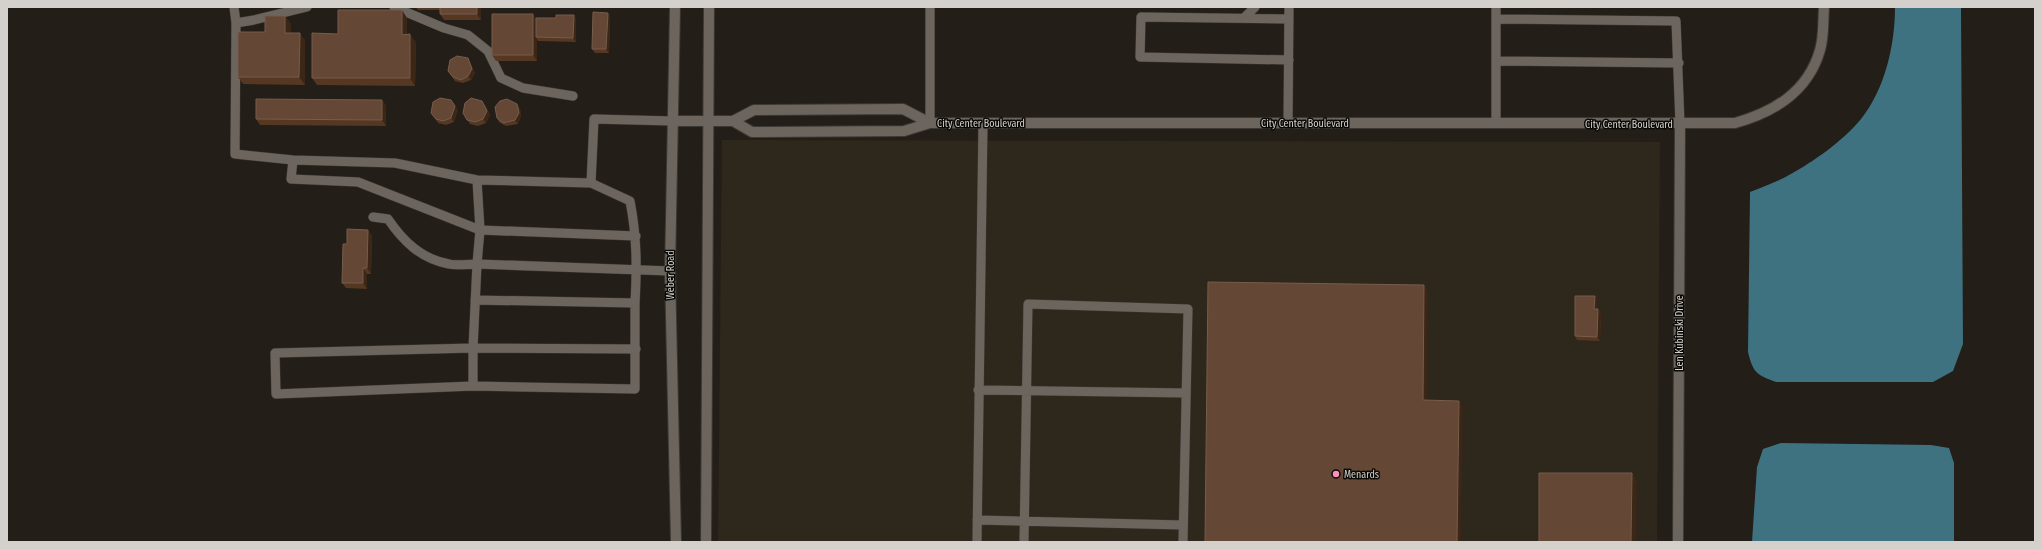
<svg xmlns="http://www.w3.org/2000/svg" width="2042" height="549" font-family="'Fira Sans Condensed',sans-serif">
<rect width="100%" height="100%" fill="#231e18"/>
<!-- built -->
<path fill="#2e271b" d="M 722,140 L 1660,142 L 1657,542 L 718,542 Z"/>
<!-- water -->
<path fill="#3e7281" d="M 1895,7 L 1961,7 L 1963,344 L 1953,371 L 1933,382 L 1776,382 C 1757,375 1753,373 1748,352 L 1750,192 C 1762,187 1777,182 1789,175 C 1813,162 1843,141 1861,119 C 1885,89 1895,45 1895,7 Z
M 1781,443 L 1931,445 L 1949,448 L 1954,463 L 1954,542 L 1752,542 L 1757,467 L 1763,449 Z"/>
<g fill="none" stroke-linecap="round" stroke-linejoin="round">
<defs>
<path id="lane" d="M 234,7 L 236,23 L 254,20 L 307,7
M 394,7 L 444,28 L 468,35 L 488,51 L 501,78 L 523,88 L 573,96
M 930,7 L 930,123
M 1244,18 L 1255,7
M 1496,19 L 1496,7
M 236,23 L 235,154 L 293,160
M 1289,60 L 1140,57 L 1141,17 L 1289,19
M 1679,63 L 1496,61 L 1496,19 L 1676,21 L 1680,124
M 1288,123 L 1289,7
M 1496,123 L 1496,61
M 477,180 L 395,163 L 293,160 L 291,179 L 358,182 L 480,230 L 636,236
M 591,183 L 594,119 L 672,121
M 373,217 L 388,219 C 403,241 421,259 449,264 C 457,266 468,264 477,264 L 480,230 L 477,180 L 591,183 L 630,201 C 637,237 637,267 635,303 L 475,300
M 636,349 L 473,348 L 477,264 L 670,271
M 473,386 L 276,394 L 275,353 L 473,348 L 473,386 L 635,389 L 635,303
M 978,390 L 1186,393
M 977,520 L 1183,525
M 977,542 L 983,124
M 1024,542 L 1028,304 L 1188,309 L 1183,542"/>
<path id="street" d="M 672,121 L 733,121 L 754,110 L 903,109 L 930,123
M 733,121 L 752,132 L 904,131 L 930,123 L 1735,123 C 1774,112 1808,92 1820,50 C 1824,37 1823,21 1824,7
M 1678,542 L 1680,124"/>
<path id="secondary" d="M 675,7 L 670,271 L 676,542
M 706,542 L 709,7"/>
</defs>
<!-- lane casing -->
<use href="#lane" stroke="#3c3834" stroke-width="10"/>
<!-- street casing -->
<use href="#street" stroke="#3c3834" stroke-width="12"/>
<!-- secondary casing -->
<use href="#secondary" stroke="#3c3834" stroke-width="12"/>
<!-- lane -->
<use href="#lane" stroke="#6b655e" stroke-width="9"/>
<!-- street -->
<use href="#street" stroke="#6b655e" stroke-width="10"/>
<!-- secondary -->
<use href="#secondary" stroke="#6b655e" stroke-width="10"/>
</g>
<!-- wall -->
<path fill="#563722" d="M 416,7 L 440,7 L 440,10 L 418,10 Z
M 440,7 L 481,7 L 481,20 L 444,20 L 440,14 Z
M 496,7 L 542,7 L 542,8 Z
M 574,15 L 576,19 L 576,42 L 538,41 L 537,39 L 537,61 L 496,61 L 492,55 L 536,18 L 556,18 Z
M 285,16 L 291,24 L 290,33 L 305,40 L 305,85 L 243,84 L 238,77 L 265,32 Z
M 610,16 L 609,53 L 595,53 L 592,49 Z
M 407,18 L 407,35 L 416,42 L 415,86 L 317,85 L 312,78 L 338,34 Z
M 470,62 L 475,73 L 471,80 L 463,83 L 455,81 L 448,71 Z
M 382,100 L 386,106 L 386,126 L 260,125 L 256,119 Z
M 485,105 L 490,115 L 486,123 L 478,126 L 470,124 L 463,113 Z
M 520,108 L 521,116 L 518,124 L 506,126 L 499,122 L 497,118 Z
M 458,110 L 454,122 L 446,125 L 438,123 L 431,113 Z
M 372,235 L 371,274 L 367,274 L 367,289 L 346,288 L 342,283 L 347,244 Z
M 1595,296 L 1597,300 L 1597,309 L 1601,313 L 1600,341 L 1577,340 L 1575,336 Z"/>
<!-- shaded-wall -->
<path fill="#3c2616" d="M 477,7 L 481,7 L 481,20 L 477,14 Z
M 402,10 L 407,18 L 407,42 L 402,35 Z
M 608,13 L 610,16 L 609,53 L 606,49 Z
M 533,14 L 537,20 L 536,37 L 537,39 L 537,61 L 533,55 Z
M 574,15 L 576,19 L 576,42 L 573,38 Z
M 285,16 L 291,24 L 290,40 L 285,33 Z
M 300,33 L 305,40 L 305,85 L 299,77 Z
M 410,34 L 416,42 L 415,86 L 410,78 Z
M 468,58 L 470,62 L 475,73 L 471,80 L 468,76 Z
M 382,100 L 386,106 L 386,126 L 382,120 Z
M 451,100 L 458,110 L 454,122 L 451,118 Z
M 482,101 L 485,105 L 490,115 L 486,123 L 483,119 Z
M 517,104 L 520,108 L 521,116 L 518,124 L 515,120 Z
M 368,230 L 372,235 L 371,274 L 367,268 Z
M 363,268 L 367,274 L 367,289 L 363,283 Z
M 1424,285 L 1428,290 L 1427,406 L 1423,400 Z
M 1595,296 L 1597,300 L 1597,313 L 1594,309 Z
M 1598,309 L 1601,313 L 1600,341 L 1597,337 Z
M 1459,401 L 1463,406 L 1461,542 L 1457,542 Z
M 1632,473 L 1637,480 L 1636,542 L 1631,542 Z"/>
<!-- building -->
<path fill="#644734" stroke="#765d4c" d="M 440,7 L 477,7 L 477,14 L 440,14 Z
M 338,10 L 402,10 L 402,35 L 410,34 L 410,78 L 312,78 L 312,33 L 338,34 Z
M 593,12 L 608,13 L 606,49 L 592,49 Z
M 492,14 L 533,14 L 533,55 L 492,55 Z
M 556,15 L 574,15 L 573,38 L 536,37 L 536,18 L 556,18 Z
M 265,16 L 285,16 L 285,33 L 300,33 L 299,77 L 238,77 L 238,32 L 265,32 Z
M 457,56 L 468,58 L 472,69 L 468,76 L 461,80 L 453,77 L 448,71 L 450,60 Z
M 440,98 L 451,100 L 455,106 L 451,118 L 443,121 L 436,119 L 431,113 L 433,102 Z
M 471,98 L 482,101 L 487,111 L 483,119 L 475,122 L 467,120 L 463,113 L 465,103 Z
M 256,99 L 382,100 L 382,120 L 256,119 Z
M 507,99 L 517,104 L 519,113 L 515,120 L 503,123 L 497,118 L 495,107 L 500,101 Z
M 347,229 L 368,230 L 367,268 L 363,268 L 363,283 L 342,283 L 343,244 L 347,244 Z
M 1208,282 L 1424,285 L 1423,400 L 1459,401 L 1457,542 L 1205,542 Z
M 1575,296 L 1595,296 L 1594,309 L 1598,309 L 1597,337 L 1575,336 Z
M 1539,473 L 1632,473 L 1631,542 L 1539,542 Z"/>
<!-- markers -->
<circle fill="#fd8ebe" stroke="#0a0906" stroke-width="1.5" cx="1336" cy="474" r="4"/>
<g text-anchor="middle" stroke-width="3" stroke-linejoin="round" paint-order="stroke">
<!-- street labels -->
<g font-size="10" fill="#d4d1cd" stroke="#0a0906">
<text x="981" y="127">City Center Boulevard</text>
<text x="1305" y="127">City Center Boulevard</text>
<text x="1629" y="128">City Center Boulevard</text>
<text transform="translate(670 275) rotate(-90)" y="4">Weber Road</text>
<text transform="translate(1679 333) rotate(-90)" y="4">Len Kubinski Drive</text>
</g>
<!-- poi labels -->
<g font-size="10" fill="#d4d1cd" stroke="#0a0906" text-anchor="start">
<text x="1344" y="478">Menards</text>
</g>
</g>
<!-- border -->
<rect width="2042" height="549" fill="none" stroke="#d4d1cd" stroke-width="16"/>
</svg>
